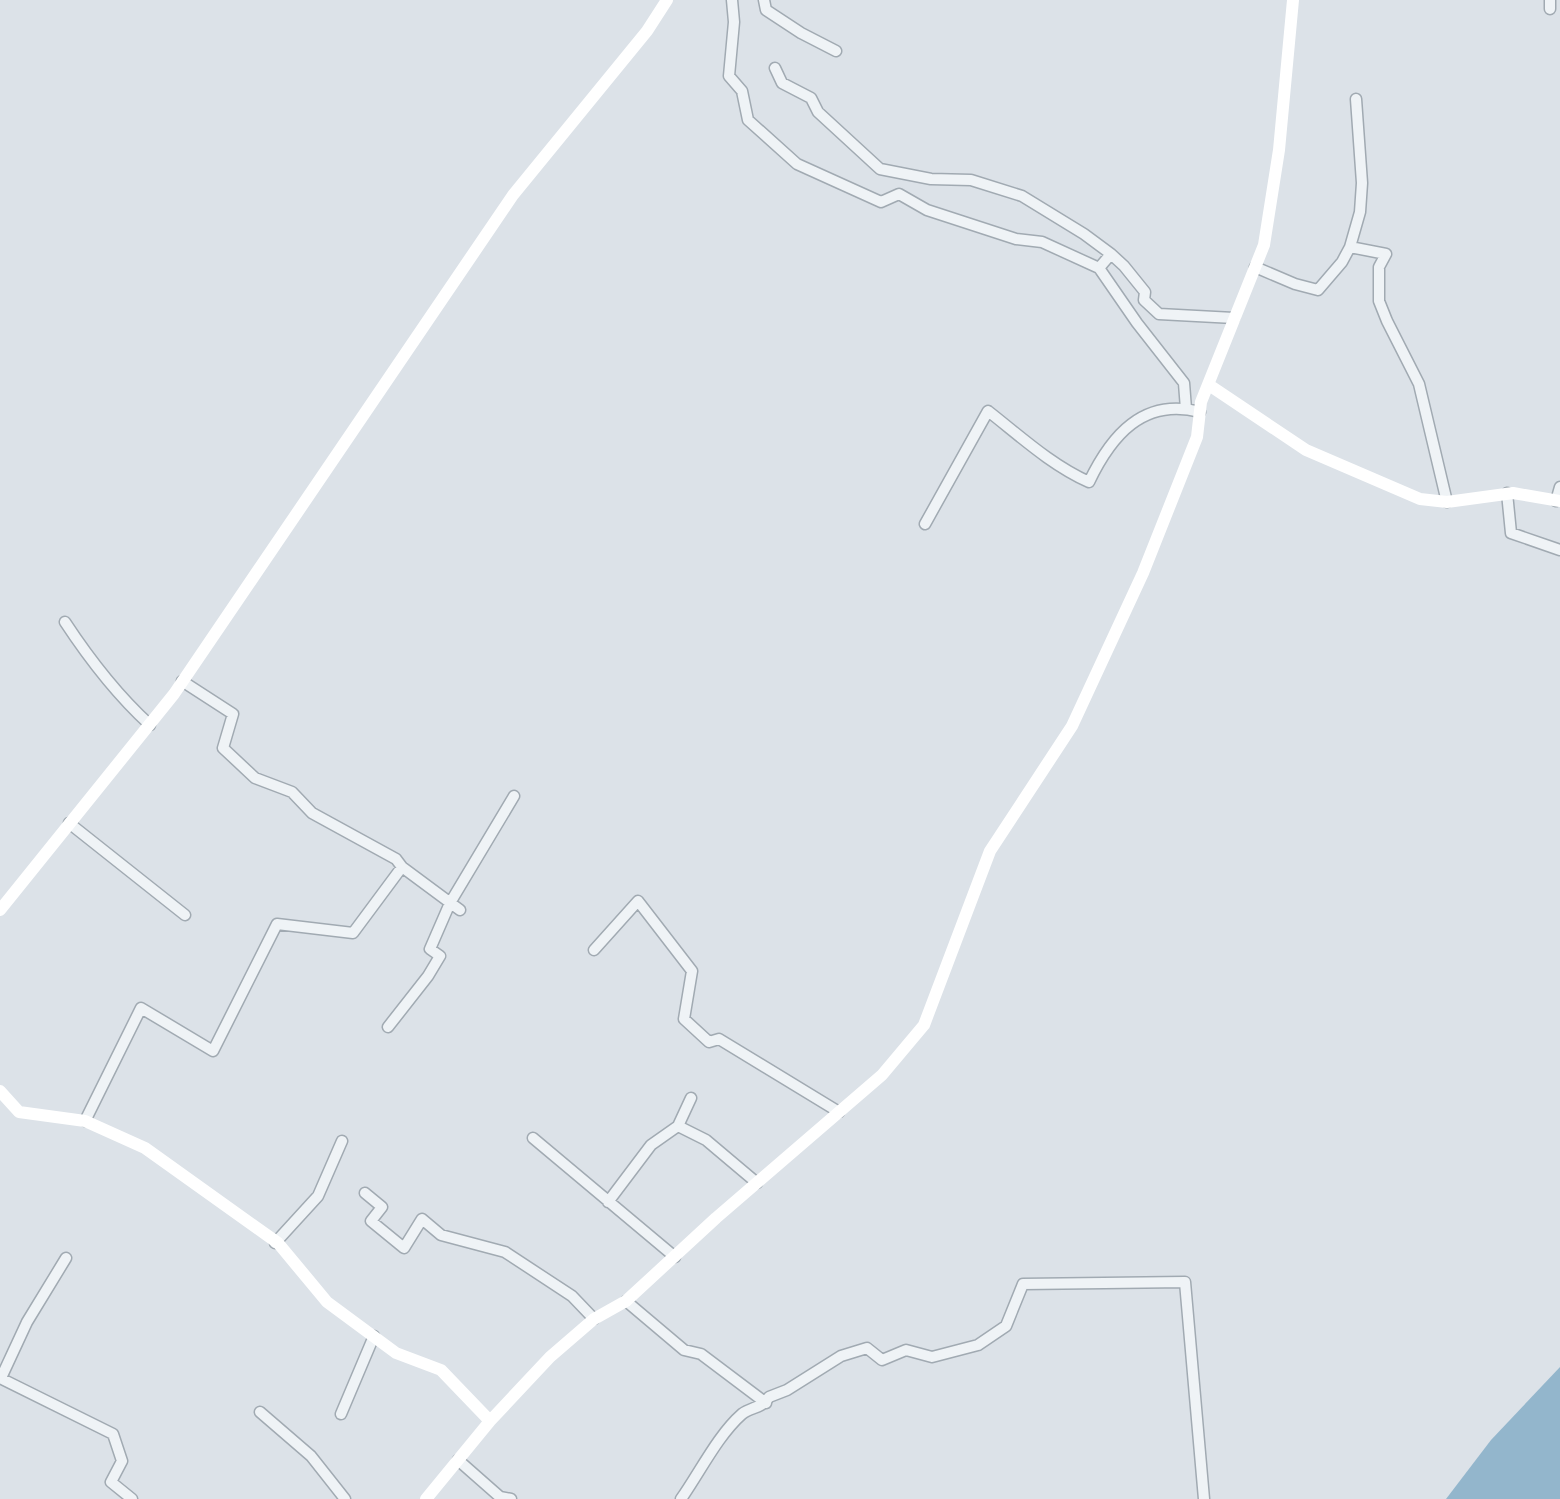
<svg xmlns="http://www.w3.org/2000/svg" width="1560" height="1499" font-family="'Noto Sans',sans-serif">
<rect width="100%" height="100%" fill="#dce2e8"/>
<!-- water -->
<path fill="#93b6cc" d="M 1560,1367 L 1560,1499 L 1446,1499 L 1491,1440 Z"/>
<g fill="none" stroke-linecap="round" stroke-linejoin="round">
<defs>
<path id="street" d="M 732,0 L 734,22 L 729,76 L 742,91 L 748,120 L 797,164 L 881,202 L 899,194 L 927,210 L 1016,239 L 1042,242 L 1099,268 L 1137,323 L 1184,383 L 1186,409
M 764,0 L 766,10 L 801,33 L 836,51
M 1550,9 L 1550,0
M 775,68 L 782,83 L 811,98 L 818,112 L 880,169 L 931,179 L 971,180 L 1022,196 L 1084,234 L 1111,254
M 1356,99 L 1362,183 L 1360,212 L 1350,247 L 1386,254 L 1379,267 L 1379,301 L 1387,321 L 1419,384 L 1447,502
M 1255,267 L 1295,284 L 1318,290 L 1342,262 L 1350,247
M 1099,268 L 1111,254 L 1124,266 L 1145,292 L 1144,300 L 1159,314 L 1234,318
M 1507,493 L 1511,533 L 1560,550
M 1556,501 L 1560,487
M 925,524 L 988,411 C 1020,436 1051,465 1089,482 C 1111,436 1143,397 1200,412
M 65,622 C 90,660 116,694 150,725
M 182,681 L 233,714 L 223,748 L 255,778 L 292,792 L 312,813 L 396,859 L 402,867 L 460,910
M 69,823 L 185,915
M 594,950 L 638,901 L 692,971 L 684,1019 L 709,1042 L 719,1039 L 839,1112
M 388,1027 L 428,976 L 440,956 L 430,949 L 450,903 L 514,796
M 85,1121 L 141,1008 L 213,1051 L 277,924 L 353,933 L 402,867
M 678,1126 L 706,1140 L 757,1183
M 533,1138 L 675,1257
M 365,1193 L 382,1207 L 371,1221 L 404,1248 L 422,1219 L 441,1235 L 505,1252 L 572,1296 L 594,1319
M 608,1202 L 651,1145 L 678,1126 L 691,1098
M 275,1243 L 318,1196 L 342,1141
M 626,1301 L 684,1350 L 701,1354 L 766,1403
M 0,1378 L 113,1434 L 122,1461 L 111,1482 L 132,1499
M 1,1378 L 27,1322 L 66,1258
M 260,1412 L 311,1456 L 345,1499
M 341,1414 L 374,1336
M 458,1460 L 500,1497 L 511,1499
M 681,1499 C 700,1472 718,1435 742,1414 C 751,1407 763,1408 769,1397 L 787,1390 L 841,1356 L 867,1348 L 882,1360 L 906,1350 L 932,1357 L 978,1345 L 1006,1326 L 1023,1284 L 1185,1282 L 1204,1499"/>
</defs>
<!-- street casing -->
<use href="#street" stroke="#a1aab2" stroke-width="13"/>
<!-- street -->
<use href="#street" stroke="#eff3f6" stroke-width="10"/>
<!-- secondary -->
<path stroke="#fff" stroke-width="12" d="M 1209,385 L 1306,450 L 1420,499 L 1447,502 L 1513,493 L 1560,501
M 0,910 L 174,694 L 513,195 L 647,31 L 667,0
M 0,1091 L 19,1112 L 85,1121 L 145,1148 L 278,1243 L 327,1302 L 396,1353 L 441,1370 L 490,1421
M 426,1499 L 490,1421 L 550,1357 L 594,1319 L 626,1301 L 716,1218 L 882,1075 L 924,1025 L 990,851 L 1072,726 L 1143,573 L 1197,437 L 1201,402 L 1264,245 L 1279,150 L 1293,0"/>
</g>
</svg>
